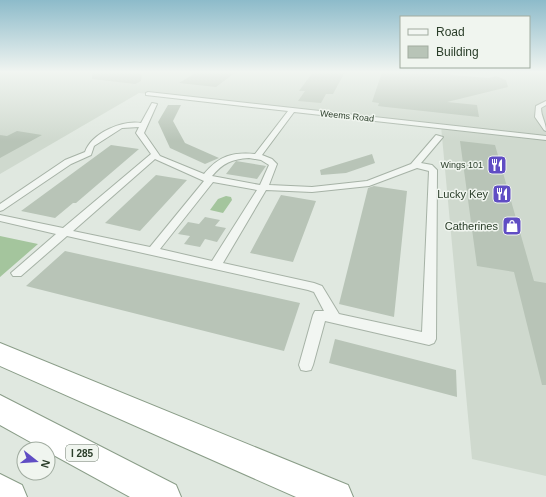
<svg xmlns="http://www.w3.org/2000/svg" width="546" height="497" font-family="Arial,sans-serif">
<rect width="100%" height="100%" fill="#e0e8e0"/>
<!-- built -->
<path fill="#cfd9ce" d="M 0,72 L 546,72 L 546,476 L 472,459 L 441,126 L 139,93 L 0,174 Z"/>
<!-- water -->
<path fill="#a4c59d" d="M 226,196 L 231,197 L 232,200 L 223,213 L 210,210 L 218,199 Z
M 0,236 L 38,244 L 0,277 Z"/>
<!-- building -->
<path fill="#b8c4b7" d="M 92,72 L 142,72 L 141,81 L 135,84 L 92,79 Z
M 197,72 L 236,72 L 216,87 L 179,83 Z
M 313,72 L 345,72 L 333,94 L 326,94 L 321,103 L 298,101 L 305,91 L 299,91 Z
M 382,72 L 436,74 L 445,72 L 453,75 L 489,78 L 496,76 L 506,80 L 508,87 L 447,102 L 477,105 L 479,117 L 386,107 L 378,106 L 379,103 L 372,102 Z
M 168,105 L 181,105 L 173,121 L 185,143 L 219,158 L 205,164 L 170,148 L 158,122 Z
M 17,131 L 42,135 L 0,158 L 0,135 L 7,136 Z
M 460,141 L 495,145 L 534,281 L 546,283 L 546,385 L 542,385 L 514,272 L 477,266 Z
M 111,145 L 139,149 L 76,203 L 73,203 L 55,218 L 21,211 Z
M 372,154 L 375,163 L 346,173 L 321,175 L 320,170 Z
M 236,161 L 266,166 L 257,179 L 226,174 Z
M 156,175 L 187,180 L 140,231 L 105,223 Z
M 374,186 L 407,191 L 394,317 L 339,304 L 368,188 Z
M 281,195 L 316,201 L 293,262 L 250,253 Z
M 205,217 L 220,220 L 215,226 L 226,228 L 217,242 L 205,239 L 200,247 L 184,244 L 190,236 L 178,234 L 188,222 L 199,224 Z
M 65,251 L 300,303 L 284,351 L 26,286 Z
M 335,339 L 456,370 L 457,397 L 329,363 Z"/>
<g fill="none" stroke-linecap="round" stroke-linejoin="round">
<defs>
<path id="minor" d="M 148,92 L 546,136 L 546,140 L 294,112 L 262,155 L 272,159 L 277,164 L 269,185 L 312,187 L 367,181 L 411,164 L 436,135 L 443,137 L 421,163 L 432,165 L 437,170 L 436,339 L 434,343 L 429,345 L 325,321 L 313,365 L 311,370 L 306,371 L 301,370 L 299,365 L 313,315 L 315,311 L 324,311 L 314,292 L 308,290 L 67,236 L 21,276 L 13,276 L 11,273 L 56,234 L 0,221 L 0,215 L 63,228 L 151,154 L 136,133 L 139,127 L 122,128 L 94,146 L 91,155 L 71,164 L 3,210 L 0,211 L 0,204 L 65,160 L 85,152 C 92,133 122,120 141,123 L 152,103 L 157,104 L 144,133 L 160,156 L 204,174 C 219,156 232,152 255,154 L 288,111 L 146,95 L 146,93 ZM 249,158 L 261,160 L 269,165 L 260,185 L 212,176 C 223,163 232,159 249,158 ZM 155,159 L 204,181 L 150,247 L 73,231 ZM 417,168 L 429,171 L 422,332 L 339,314 L 322,286 L 314,283 L 223,263 L 266,190 L 312,192 L 369,186 ZM 213,182 L 257,190 L 212,261 L 160,249 Z
M 546,101 L 546,105 L 541,108 C 541,117 546,122 546,131 L 544,130 L 535,117 L 536,106 Z"/>
<path id="motorway" d="M 0,343 L 348,485 L 353,497 L 296,497 L 0,366 Z
M 0,395 L 176,485 L 181,497 L 130,497 L 48,452 L 48,449 L 43,449 L 0,425 Z
M 0,474 L 22,485 L 27,497 L 0,497 Z"/>
</defs>
<!-- minor casing -->
<use href="#minor" stroke="#a6b2a6" stroke-width="2"/>
<!-- motorway casing -->
<use href="#motorway" stroke="#8a9d88" stroke-width="2"/>
<!-- minor -->
<use href="#minor" fill="#f2f6f2" fill-rule="evenodd"/>
<!-- motorway -->
<use href="#motorway" fill="#fff" fill-rule="evenodd"/>
</g>
<!-- sky -->
<linearGradient id="sky" x2="0" y2="1"><stop stop-color="#8dbbca"/><stop offset="0.51" stop-color="#f1f5f1"/><stop offset="1" stop-color="#f1f5f1" stop-opacity="0"/></linearGradient>
<rect width="546" height="141" fill="url(#sky)"/>
<!-- icons -->
<defs>
<symbol id="restaurant-square" viewBox="-11 -11 22 22"><rect x="-9" y="-9" width="18" height="18" rx="4" fill="#604dc4" stroke="#f0f5ef"/><path d="M-5-6h1v4h1v-4h1v4h1v-4h1v5L-1.5 .5V6h-2V.5L-5-1ZM5-6V6H3V1.5H1.5Q1.5-4 5-6Z" fill="#fff"/></symbol>
<symbol id="shop-square" viewBox="-11 -11 22 22"><rect x="-9" y="-9" width="18" height="18" rx="4" fill="#604dc4" stroke="#f0f5ef"/><path d="M-5-2.5h2.3a2.7 3.5 0 0 1 5.4 0H5L5.5 6h-11ZM-1.5-2.5h3a1.5 2.3 0 0 0-3 0Z" fill="#fff"/></symbol>
</defs>
<g fill-rule="evenodd">
<use href="#restaurant-square" x="486" y="154" width="22" height="22"/>
<use href="#restaurant-square" x="491" y="183" width="22" height="22"/>
<use href="#shop-square" x="501" y="215" width="22" height="22"/>
</g>
<g text-anchor="middle" stroke-width="3" stroke-linejoin="round" paint-order="stroke">
<!-- far-street labels -->
<g font-size="9" fill="#2b3e2a" stroke="#f0f5ef">
<text transform="translate(347 116) rotate(6)" y="3">Weems Road</text>
</g>
<!-- far-poi labels -->
<g font-size="9" fill="#2b3e2a" stroke="#f0f5ef" text-anchor="end">
<text x="483" y="168">Wings 101</text>
</g>
<!-- shield labels -->
<rect fill="#f0f5ef" stroke="#667565" stroke-width="1" x="66" y="445" width="32" height="16" rx="3"/>
<g font-size="10" font-weight="bold" fill="#2b3e2a">
<text x="82" y="457">I 285</text>
</g>
<!-- poi labels -->
<g font-size="11" fill="#2b3e2a" stroke="#f0f5ef" text-anchor="end">
<text x="488" y="198">Lucky Key</text>
<text x="498" y="230">Catherines</text>
</g>
</g>
<!-- legend -->
<rect x="400" y="16" width="130" height="52" fill="#f0f5ef" stroke="#a1aca0"/>
<rect x="408" y="29" width="20" height="6" fill="#f2f6f2" stroke="#a1aca0"/>
<text x="436" y="36" font-size="12" fill="#2b3e2a">Road</text>
<rect x="408" y="46" width="20" height="12" fill="#b8c4b7" stroke="#a1aca0"/>
<text x="436" y="56" font-size="12" fill="#2b3e2a">Building</text>
<!-- north arrow -->
<g transform="translate(36 461) rotate(107)"><circle r="19" fill="#f0f5ef" stroke="#a1aca0"/>
<path d="M0-3L7 15L0 10L-7 15Z" fill="#604dc4"/>
<text y="-6" font-size="11" font-weight="bold" text-anchor="middle" fill="#2b3e2a">N</text>
</g>
</svg>
